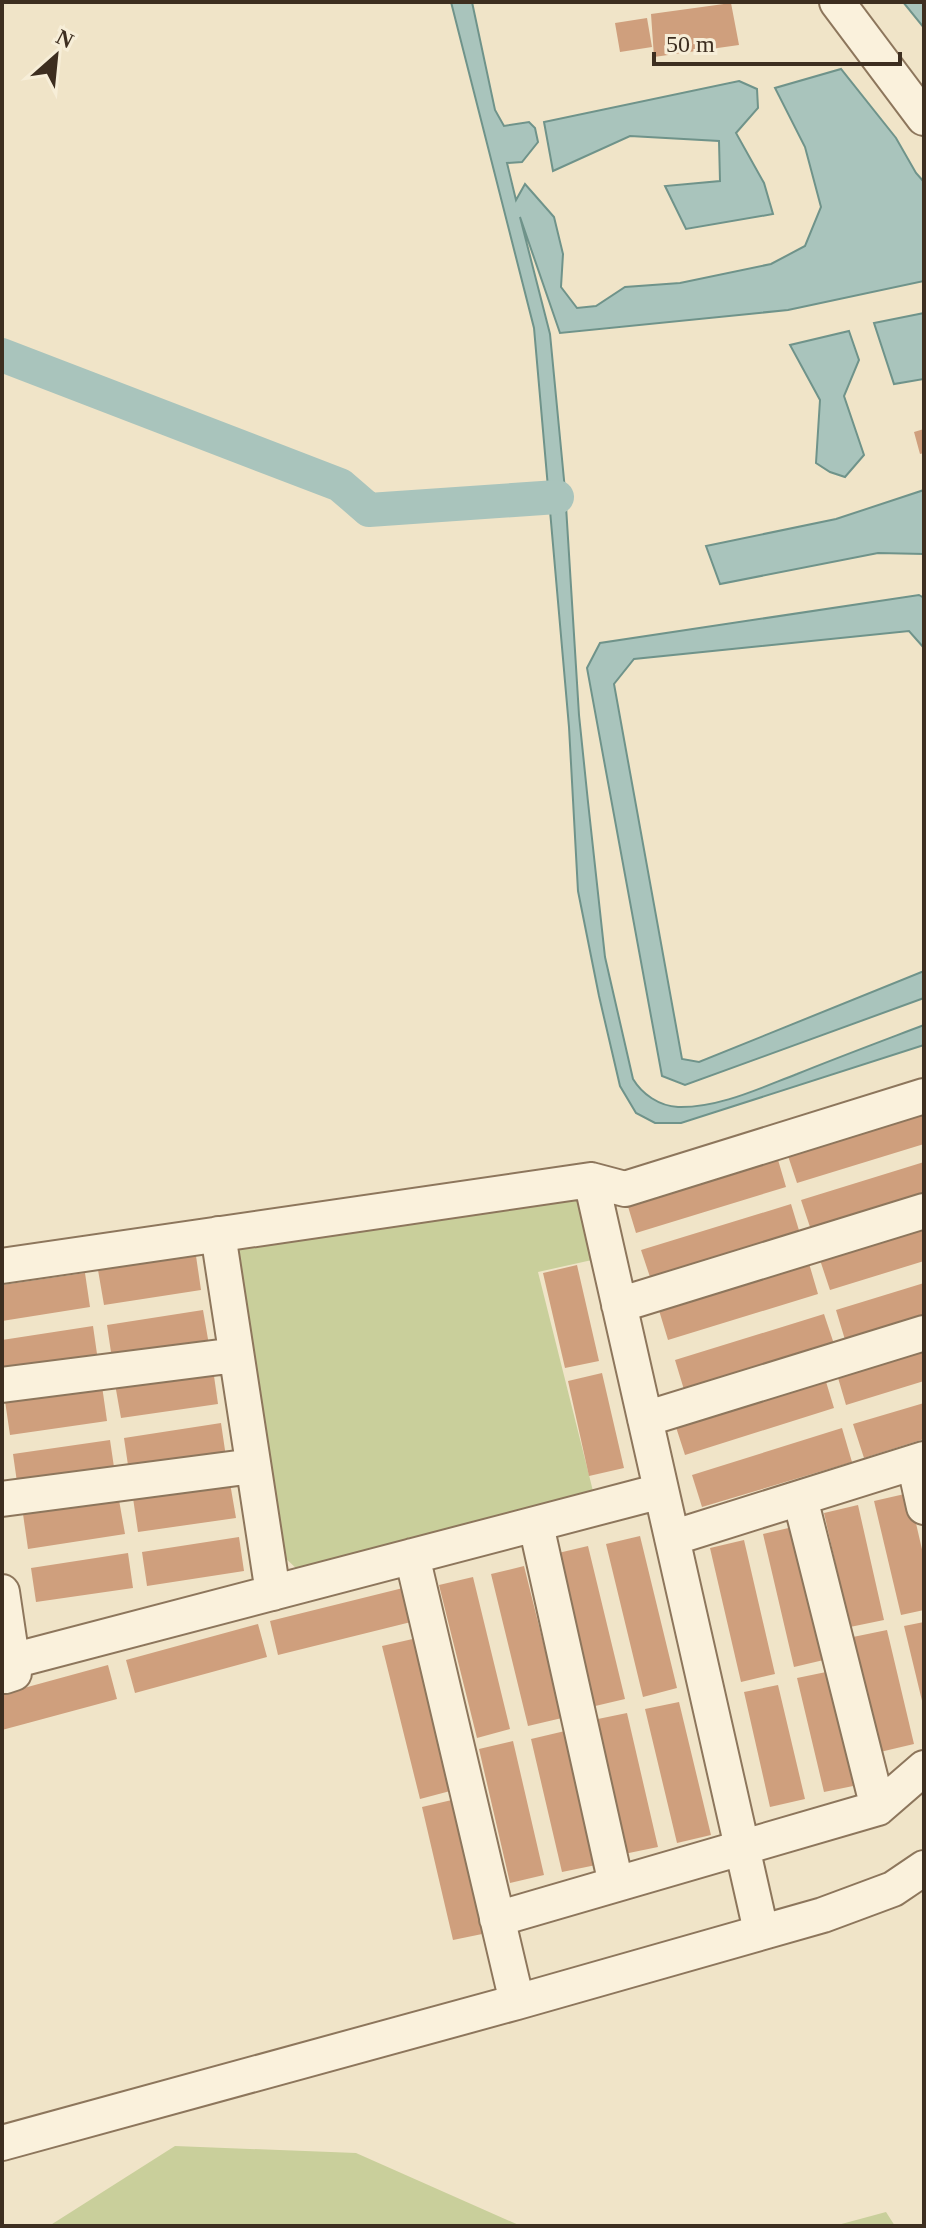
<svg xmlns="http://www.w3.org/2000/svg" width="926" height="2228" font-family="Georgia,serif">
<rect width="100%" height="100%" fill="#f0e4c8"/>
<!-- green -->
<path fill="#c9cf9b" d="M 567,1196 L 577,1199 L 592,1260 L 538,1272 L 594,1495 L 298,1570 L 282,1555 L 238,1244 Z
M 175,2146 L 356,2153 L 521,2226 L 49,2226 Z
M 886,2212 L 895,2226 L 834,2226 Z"/>
<!-- water -->
<path fill="#a9c4bc" stroke="#6f938a" stroke-width="2" d="M 451,2 L 472,2 L 495,110 L 504,126 L 529,122 L 535,128 L 538,142 L 522,162 L 507,163 L 516,200 L 525,184 L 554,217 L 563,254 L 561,287 L 577,308 L 596,306 L 625,287 L 680,283 L 771,264 L 805,246 L 821,207 L 805,147 L 775,88 L 841,69 L 896,138 L 916,173 L 924,182 L 924,281 L 788,310 L 560,333 L 520,217 L 550,334 L 565,490 L 579,715 L 588,802 L 605,957 L 633,1079 C 642,1094 659,1106 678,1107 C 719,1108 760,1088 797,1074 C 839,1057 882,1041 924,1025 L 924,1045 L 681,1123 L 655,1123 L 636,1113 L 620,1086 L 599,996 L 578,891 L 569,727 L 534,328 Z
M 903,2 L 924,2 L 924,28 Z
M 739,81 L 757,89 L 758,108 L 736,133 L 764,183 L 773,214 L 686,229 L 665,186 L 720,181 L 719,141 L 630,136 L 553,171 L 544,122 Z
M 924,313 L 924,379 L 894,384 L 874,323 Z
M 849,331 L 859,360 L 844,396 L 864,455 L 845,477 L 830,472 L 816,463 L 820,400 L 790,345 Z
M 924,490 L 924,554 L 878,553 L 720,584 L 706,546 L 836,519 Z
M 919,595 L 924,598 L 924,648 L 909,631 L 634,659 L 614,684 L 682,1059 L 699,1062 L 924,971 L 924,998 L 685,1085 L 662,1076 L 587,668 L 600,643 Z"/>
<g fill="none" stroke-linecap="round" stroke-linejoin="round">
<!-- canal -->
<path stroke="#a9c4bc" stroke-width="34" d="M 2,355 L 340,485 L 369,510 L 557,497"/>
</g>
<!-- building -->
<path fill="#cf9f7d" d="M 731,3 L 739,45 L 654,57 L 651,14 Z
M 647,18 L 652,47 L 620,52 L 615,23 Z
M 924,429 L 924,453 L 920,454 L 914,432 Z
M 924,1107 L 924,1144 L 797,1183 L 786,1150 Z
M 776,1153 L 786,1187 L 636,1233 L 626,1200 Z
M 924,1162 L 924,1199 L 812,1233 L 801,1200 Z
M 791,1204 L 801,1237 L 652,1283 L 641,1250 Z
M 924,1225 L 924,1261 L 830,1290 L 819,1257 Z
M 196,1256 L 201,1290 L 104,1305 L 98,1270 Z
M 808,1260 L 818,1294 L 668,1340 L 658,1307 Z
M 577,1265 L 599,1361 L 565,1368 L 543,1273 Z
M 85,1273 L 90,1307 L 2,1321 L 2,1285 Z
M 924,1283 L 924,1319 L 846,1343 L 836,1310 Z
M 203,1310 L 209,1345 L 112,1359 L 107,1325 Z
M 824,1314 L 835,1347 L 685,1393 L 675,1360 Z
M 93,1326 L 98,1361 L 2,1376 L 2,1340 Z
M 924,1344 L 924,1381 L 846,1405 L 836,1371 Z
M 213,1369 L 218,1404 L 121,1418 L 115,1384 Z
M 602,1373 L 624,1468 L 589,1476 L 568,1381 Z
M 824,1375 L 834,1408 L 685,1455 L 674,1421 Z
M 102,1386 L 107,1421 L 10,1435 L 5,1401 Z
M 924,1403 L 924,1439 L 864,1458 L 853,1424 Z
M 221,1423 L 226,1457 L 129,1472 L 124,1438 Z
M 842,1428 L 852,1462 L 702,1507 L 692,1475 Z
M 110,1440 L 115,1474 L 18,1489 L 13,1454 Z
M 230,1483 L 236,1518 L 138,1532 L 133,1498 Z
M 909,1493 L 924,1558 L 924,1610 L 901,1615 L 874,1501 Z
M 119,1500 L 125,1534 L 28,1549 L 23,1514 Z
M 858,1505 L 884,1620 L 850,1627 L 824,1513 Z
M 797,1526 L 828,1659 L 794,1667 L 763,1534 Z
M 640,1536 L 677,1688 L 643,1697 L 606,1544 Z
M 239,1537 L 244,1571 L 147,1586 L 142,1552 Z
M 744,1540 L 775,1674 L 741,1682 L 710,1548 Z
M 588,1546 L 625,1699 L 591,1707 L 554,1554 Z
M 128,1553 L 133,1588 L 36,1602 L 31,1568 Z
M 524,1566 L 562,1718 L 528,1726 L 491,1574 Z
M 473,1577 L 510,1729 L 477,1738 L 439,1585 Z
M 403,1588 L 411,1622 L 278,1655 L 270,1621 Z
M 924,1622 L 924,1705 L 923,1705 L 904,1626 Z
M 258,1624 L 267,1657 L 135,1693 L 126,1660 Z
M 887,1630 L 914,1744 L 880,1752 L 853,1637 Z
M 417,1638 L 454,1790 L 420,1799 L 382,1646 Z
M 108,1665 L 117,1699 L 2,1730 L 2,1694 Z
M 831,1671 L 858,1785 L 824,1792 L 797,1678 Z
M 778,1685 L 805,1799 L 770,1807 L 744,1692 Z
M 679,1702 L 711,1835 L 677,1843 L 645,1709 Z
M 627,1713 L 658,1847 L 624,1854 L 593,1720 Z
M 565,1731 L 596,1865 L 562,1872 L 531,1739 Z
M 513,1741 L 544,1875 L 510,1883 L 479,1749 Z
M 456,1799 L 487,1933 L 453,1940 L 422,1807 Z"/>
<g fill="none" stroke-linecap="round" stroke-linejoin="round">
<defs>
<path id="minor" d="M 837,2 L 924,118
M 591,1180 L 761,1931
M 218,1234 L 273,1593
M 2,1266 L 591,1180 L 625,1189 L 924,1096
M 619,1305 L 924,1211
M 2,1385 L 236,1355
M 645,1419 L 924,1333
M 914,1462 L 924,1507
M 800,1498 L 878,1808
M 2,1499 L 253,1466
M 536,1525 L 616,1884
M 672,1538 L 924,1459
M 412,1556 L 517,2002
M 2,1592 L 14,1673 L 5,1676
M 12,1661 L 661,1491
M 497,1919 L 878,1808 L 924,1768
M 2,2143 L 517,2002 L 823,1915 L 893,1889 L 924,1868"/>
</defs>
<!-- minor casing -->
<use href="#minor" stroke="#8d765c" stroke-width="38"/>
<!-- minor -->
<use href="#minor" stroke="#faf1dc" stroke-width="34"/>
</g>
<!-- border -->
<rect width="926" height="2228" fill="none" stroke="#3d2e20" stroke-width="8"/>
<!-- north arrow -->
<g transform="translate(56 56) rotate(27)" stroke="#f7eed8" stroke-width="6" paint-order="stroke">
<path d="M0-6L14 30L0 20L-14 30Z" fill="#3d2e20"/>
<text y="-12" font-size="22" font-weight="bold" text-anchor="middle" fill="#3d2e20">N</text>
</g>
<!-- scale -->
<path d="M654 52v12h246v-12" fill="none" stroke="#3d2e20" stroke-width="4"/>
<text x="666" y="52" font-size="24" fill="#3d2e20" stroke="#f7eed8" stroke-width="6" paint-order="stroke">50 m</text>
</svg>
